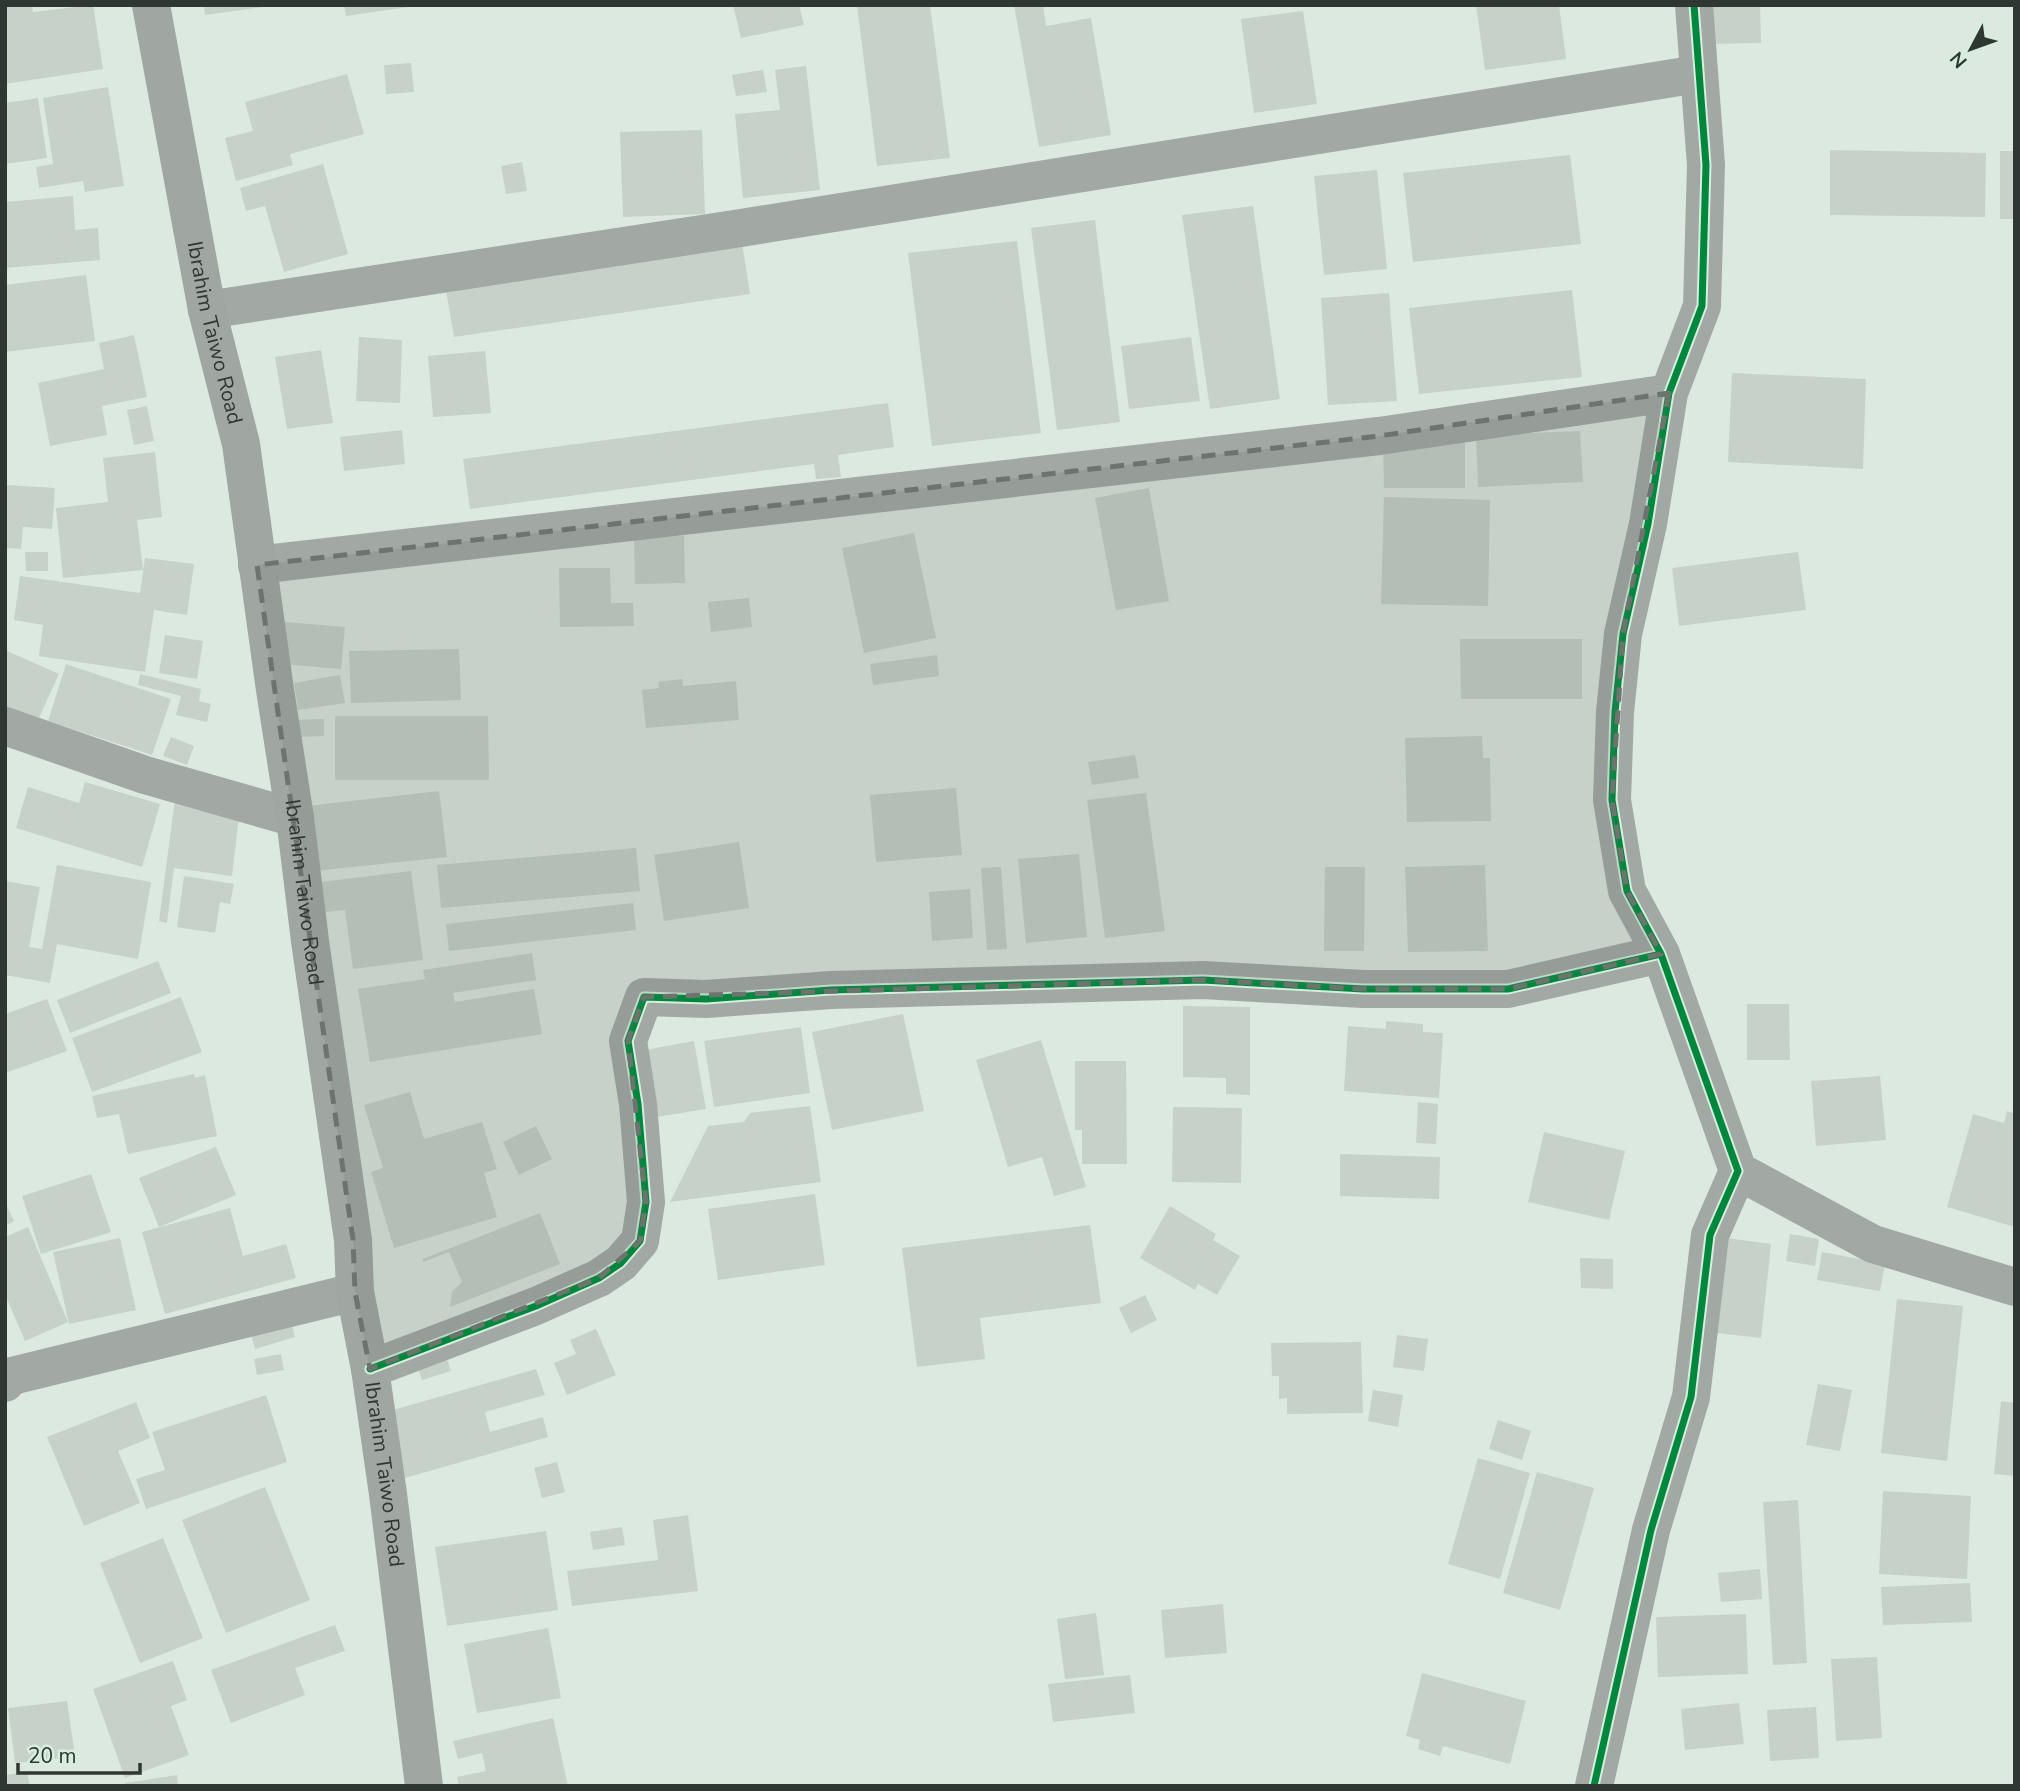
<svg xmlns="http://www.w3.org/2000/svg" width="2020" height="1791" font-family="'Nunito Sans',sans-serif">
<rect width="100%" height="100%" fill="#dce9e0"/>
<!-- building -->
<path fill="#c6d1c9" d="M 5,5 L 32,5 L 33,12 L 93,5 L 103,69 L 5,84 Z
M 204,5 L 264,5 L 264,7 L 205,15 Z
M 344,5 L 408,5 L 408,7 L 346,16 Z
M 733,5 L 799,5 L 804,25 L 741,38 Z
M 857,5 L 930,5 L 950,158 L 877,166 Z
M 1014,5 L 1043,5 L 1046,26 L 1091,18 L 1111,135 L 1039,147 Z
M 1476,5 L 1559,5 L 1566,59 L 1485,70 Z
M 1705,5 L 1760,5 L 1761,43 L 1707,44 Z
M 1303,11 L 1317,104 L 1254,113 L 1241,19 Z
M 411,63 L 414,92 L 386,94 L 384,65 Z
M 806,66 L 820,190 L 743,198 L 735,114 L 780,110 L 775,70 Z
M 763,70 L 767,92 L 736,96 L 732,75 Z
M 347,74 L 364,134 L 290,154 L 293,165 L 236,181 L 225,138 L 253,131 L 245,102 Z
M 108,87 L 124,186 L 85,192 L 83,181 L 39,188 L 36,167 L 53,164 L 43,98 Z
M 38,98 L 47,158 L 5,164 L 5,103 Z
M 702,130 L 705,214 L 623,217 L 620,132 Z
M 1830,150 L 1986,153 L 1985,217 L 1830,215 Z
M 2000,151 L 2015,151 L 2015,219 L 2000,219 Z
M 1570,155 L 1581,244 L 1413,262 L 1403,173 Z
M 522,162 L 527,191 L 506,194 L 501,166 Z
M 323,164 L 348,254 L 284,272 L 265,206 L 246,211 L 240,188 Z
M 1377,170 L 1387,269 L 1324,275 L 1314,176 Z
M 73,196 L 75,230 L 98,228 L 100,260 L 5,268 L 5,202 Z
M 1253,206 L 1280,399 L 1210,409 L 1182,215 Z
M 1095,220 L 1120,422 L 1057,430 L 1031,228 Z
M 1017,241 L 1041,433 L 932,446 L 908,253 Z
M 742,242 L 750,294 L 454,337 L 445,285 Z
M 86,275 L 95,341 L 5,352 L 5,285 Z
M 1572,290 L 1582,377 L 1419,394 L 1409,308 Z
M 1389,293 L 1397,401 L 1328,405 L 1321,298 Z
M 134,335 L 147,397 L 102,406 L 107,435 L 50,446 L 38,383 L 104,369 L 99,343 Z
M 359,337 L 402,340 L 400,403 L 356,401 Z
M 1191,337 L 1200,401 L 1129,409 L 1121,346 Z
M 321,350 L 333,423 L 287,429 L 275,357 Z
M 485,351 L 491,413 L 433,417 L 428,356 Z
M 1732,373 L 1866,379 L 1863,469 L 1728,462 Z
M 888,403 L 894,447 L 838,455 L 841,477 L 816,479 L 814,464 L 470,509 L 463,459 Z
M 147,406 L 154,441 L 134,445 L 127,410 Z
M 402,430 L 405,464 L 344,471 L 340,437 Z
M 1580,431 L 1583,482 L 1478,487 L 1476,435 Z
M 1383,441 L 1465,441 L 1465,488 L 1384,488 Z
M 155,452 L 162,517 L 137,520 L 143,570 L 63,578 L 56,508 L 108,502 L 103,458 Z
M 5,485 L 55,488 L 52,529 L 23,527 L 21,549 L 5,548 Z
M 1149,488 L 1169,601 L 1116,610 L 1095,498 Z
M 1384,497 L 1490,500 L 1488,606 L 1381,604 Z
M 914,533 L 936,638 L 864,653 L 842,548 Z
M 684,536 L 685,583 L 635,584 L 634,537 Z
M 25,552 L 48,552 L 48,571 L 26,571 Z
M 1798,552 L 1806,610 L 1679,626 L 1672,568 Z
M 145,558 L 194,564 L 187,615 L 154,610 L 145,672 L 39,656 L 43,625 L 14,620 L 20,576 L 140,593 Z
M 559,568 L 610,568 L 611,603 L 633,603 L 634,626 L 560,627 Z
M 749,598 L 752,627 L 711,632 L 708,602 Z
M 285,622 L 345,627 L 341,669 L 282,664 Z
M 165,635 L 203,641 L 197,679 L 159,673 Z
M 1460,639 L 1582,639 L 1582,699 L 1461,699 Z
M 459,649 L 461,700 L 351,703 L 349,651 Z
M 5,650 L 59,674 L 37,722 L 5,707 Z
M 937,655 L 939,676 L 873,685 L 870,664 Z
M 66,664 L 171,699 L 152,755 L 48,721 Z
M 140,674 L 201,689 L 199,701 L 211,704 L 207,722 L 176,715 L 181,696 L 138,685 Z
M 340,675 L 345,703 L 298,710 L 294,683 Z
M 682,679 L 683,686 L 736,681 L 739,720 L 646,728 L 642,690 L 659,688 L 658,682 Z
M 335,716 L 488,716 L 489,780 L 335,780 Z
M 324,719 L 324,736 L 296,737 L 295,720 Z
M 1482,736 L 1483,758 L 1490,758 L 1491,821 L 1407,822 L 1405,738 Z
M 171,737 L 194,746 L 187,765 L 163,756 Z
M 1135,755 L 1139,778 L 1092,785 L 1088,762 Z
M 85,782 L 160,804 L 142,867 L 16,828 L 28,787 L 79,803 Z
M 956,788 L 962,855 L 876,862 L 870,795 Z
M 439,791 L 447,857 L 315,871 L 307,806 Z
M 1146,793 L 1165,931 L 1105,938 L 1087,800 Z
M 175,799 L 240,808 L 232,876 L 174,868 L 167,923 L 159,921 Z
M 739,842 L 749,908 L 664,921 L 654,855 Z
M 636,848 L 640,891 L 441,908 L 437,865 Z
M 1079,854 L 1087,937 L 1026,943 L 1018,859 Z
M 57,865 L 151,882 L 138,959 L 57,944 L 50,983 L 5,975 L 5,881 L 40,887 L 29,947 L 42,949 Z
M 1485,865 L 1488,951 L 1408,952 L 1405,867 Z
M 1001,867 L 1007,949 L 987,950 L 981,868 Z
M 1325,867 L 1365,867 L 1364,951 L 1324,951 Z
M 411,871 L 423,960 L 353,969 L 345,910 L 325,912 L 321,882 Z
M 184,876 L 234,884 L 230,904 L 220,902 L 215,933 L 177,927 Z
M 970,889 L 973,938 L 932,941 L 929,892 Z
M 633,903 L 636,930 L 449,951 L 446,924 Z
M 532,953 L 536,980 L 453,993 L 455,1002 L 534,989 L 542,1034 L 370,1062 L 358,989 L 425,979 L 423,970 Z
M 158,961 L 171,993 L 70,1033 L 57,1000 Z
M 181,997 L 202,1052 L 92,1092 L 72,1038 Z
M 47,999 L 67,1051 L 5,1073 L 5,1014 Z
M 1747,1004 L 1789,1004 L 1790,1060 L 1747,1060 Z
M 1183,1006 L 1250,1007 L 1250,1095 L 1226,1094 L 1226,1078 L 1183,1077 Z
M 903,1014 L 924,1111 L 832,1130 L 812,1032 Z
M 1386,1021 L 1423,1024 L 1423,1032 L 1443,1033 L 1439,1098 L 1344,1091 L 1348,1026 L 1386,1029 Z
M 801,1027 L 810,1093 L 714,1107 L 704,1041 Z
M 1041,1040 L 1086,1187 L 1054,1196 L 1042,1157 L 1008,1167 L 976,1060 Z
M 694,1041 L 706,1109 L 657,1117 L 645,1050 Z
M 1075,1061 L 1126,1061 L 1127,1164 L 1082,1164 L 1082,1130 L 1075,1130 Z
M 194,1074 L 195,1078 L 205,1075 L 217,1136 L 128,1154 L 119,1114 L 97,1118 L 92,1096 Z
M 1880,1076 L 1886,1140 L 1816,1146 L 1811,1081 Z
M 410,1092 L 424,1139 L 482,1122 L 497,1169 L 484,1173 L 497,1217 L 394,1248 L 371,1172 L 383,1168 L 364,1105 Z
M 1418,1102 L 1438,1104 L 1436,1144 L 1416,1143 Z
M 810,1106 L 821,1182 L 670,1202 L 708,1126 L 744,1122 L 750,1113 Z
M 1173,1107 L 1242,1108 L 1241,1183 L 1172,1182 Z
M 2007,1111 L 2015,1114 L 2015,1227 L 1947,1207 L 1973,1114 L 2004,1123 Z
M 536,1126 L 552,1159 L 519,1175 L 503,1142 Z
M 1544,1132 L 1625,1151 L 1609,1220 L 1528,1202 Z
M 216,1147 L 236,1195 L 159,1227 L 139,1178 Z
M 1340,1154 L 1440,1157 L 1439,1199 L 1340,1196 Z
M 91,1174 L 111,1232 L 41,1254 L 22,1196 Z
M 815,1194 L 825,1265 L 718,1280 L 708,1209 Z
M 5,1202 L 14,1221 L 5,1226 Z
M 1170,1206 L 1216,1234 L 1213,1240 L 1240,1256 L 1217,1295 L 1198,1284 L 1195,1290 L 1140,1258 Z
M 230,1208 L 243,1256 L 286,1244 L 296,1278 L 165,1314 L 142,1232 Z
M 540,1213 L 560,1264 L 450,1307 L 452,1292 L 462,1282 L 449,1252 L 423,1262 L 423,1259 Z
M 1090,1225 L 1101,1303 L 980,1318 L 985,1359 L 917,1367 L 902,1248 Z
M 28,1227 L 68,1322 L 25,1341 L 5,1294 L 5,1237 Z
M 1790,1234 L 1819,1239 L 1815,1266 L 1786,1261 Z
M 120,1238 L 136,1310 L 69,1324 L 53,1252 Z
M 1727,1238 L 1771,1244 L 1761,1338 L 1717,1333 Z
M 1822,1252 L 1885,1264 L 1880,1291 L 1817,1280 Z
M 1580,1258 L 1613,1259 L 1613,1289 L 1581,1288 Z
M 1145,1295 L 1157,1320 L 1131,1333 L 1119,1308 Z
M 1897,1299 L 1963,1306 L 1947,1461 L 1881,1453 Z
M 291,1322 L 295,1337 L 255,1349 L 251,1334 Z
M 596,1329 L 616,1375 L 567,1395 L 554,1363 L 576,1354 L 570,1340 Z
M 1397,1335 L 1428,1339 L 1424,1371 L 1393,1367 Z
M 1361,1342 L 1363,1413 L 1287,1414 L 1287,1398 L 1279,1399 L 1279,1376 L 1272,1376 L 1271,1343 Z
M 444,1351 L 451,1371 L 422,1380 L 415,1360 Z
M 281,1354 L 284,1370 L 257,1375 L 254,1359 Z
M 536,1369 L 545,1395 L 485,1412 L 490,1432 L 543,1417 L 548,1437 L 405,1478 L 386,1412 Z
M 1818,1384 L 1852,1390 L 1840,1451 L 1806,1445 Z
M 1373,1390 L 1403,1395 L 1398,1427 L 1368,1421 Z
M 266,1395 L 287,1462 L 146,1509 L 136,1479 L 165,1470 L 152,1432 Z
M 2001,1401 L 2015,1403 L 2015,1476 L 1994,1474 Z
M 136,1402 L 150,1438 L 118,1451 L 140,1503 L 84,1526 L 47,1437 Z
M 1498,1420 L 1531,1431 L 1522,1460 L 1489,1449 Z
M 1478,1458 L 1530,1473 L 1500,1579 L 1448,1564 Z
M 557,1462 L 565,1492 L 542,1498 L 534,1468 Z
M 1537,1472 L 1594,1488 L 1560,1610 L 1503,1593 Z
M 265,1487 L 310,1600 L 226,1633 L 182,1520 Z
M 1883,1491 L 1971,1496 L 1967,1579 L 1879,1574 Z
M 1798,1500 L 1807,1663 L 1773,1665 L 1763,1502 Z
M 688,1515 L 698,1591 L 572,1606 L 567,1571 L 658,1560 L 653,1520 Z
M 622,1527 L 625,1545 L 593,1550 L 590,1532 Z
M 546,1531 L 558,1610 L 447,1626 L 435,1547 Z
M 163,1538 L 203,1638 L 140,1663 L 100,1563 Z
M 1760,1569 L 1762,1599 L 1721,1602 L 1718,1573 Z
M 1970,1583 L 1972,1622 L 1883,1625 L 1881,1587 Z
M 1223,1604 L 1227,1653 L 1165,1658 L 1161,1610 Z
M 1096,1613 L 1104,1675 L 1065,1679 L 1057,1619 Z
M 1746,1614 L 1748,1674 L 1658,1677 L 1656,1617 Z
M 335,1625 L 345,1651 L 295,1668 L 305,1695 L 231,1723 L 211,1670 Z
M 548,1628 L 561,1698 L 477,1713 L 464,1644 Z
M 1877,1657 L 1882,1738 L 1836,1741 L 1831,1659 Z
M 173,1661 L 187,1700 L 171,1706 L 189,1755 L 125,1778 L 93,1689 Z
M 1422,1673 L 1526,1701 L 1510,1764 L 1443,1746 L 1440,1756 L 1418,1749 L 1420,1740 L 1406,1736 Z
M 1130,1675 L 1135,1713 L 1053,1722 L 1048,1684 Z
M 67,1701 L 75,1756 L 15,1763 L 8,1708 Z
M 1739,1703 L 1744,1744 L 1685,1750 L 1681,1709 Z
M 1816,1707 L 1819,1758 L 1770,1761 L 1767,1710 Z
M 553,1718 L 568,1786 L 459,1786 L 457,1777 L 486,1771 L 482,1753 L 458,1759 L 453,1741 Z
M 27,1772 L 30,1786 L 5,1786 L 5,1775 Z
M 177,1775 L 178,1786 L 126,1786 L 125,1783 Z"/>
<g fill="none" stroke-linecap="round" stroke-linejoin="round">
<!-- street -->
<path stroke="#a2a8a4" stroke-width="38" d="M 207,310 L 741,228 L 1698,74
M 257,565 L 1379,436 L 1669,393
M 5,726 L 145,775 L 295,818
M 1738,1171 L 1873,1244 L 2015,1287
M 370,1369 L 536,1306 L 599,1278 L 621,1263 L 640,1241 L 646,1202 L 638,1104 L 628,1041 L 644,997 L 706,999 L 831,990 L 1203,980 L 1363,989 L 1508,989 L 1661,954
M 5,1383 L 12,1376 L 355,1292
M 1594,1786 L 1651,1530 L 1691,1397 L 1710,1235 L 1738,1171 L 1661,954 L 1627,891 L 1612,800 L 1615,712 L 1623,634 L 1648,524 L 1669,393 L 1702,306 L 1706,165 L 1694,5"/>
<!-- secondary -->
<path stroke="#a0a7a2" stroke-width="38" id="s1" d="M 151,5 L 207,310 L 241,444 L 275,690 L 295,818 L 310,941 L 353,1240 L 355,1292 L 370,1369 L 388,1494 L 424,1786"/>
<defs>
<path id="cycleway" d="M 370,1369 L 536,1306 L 599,1278 L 621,1263 L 640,1241 L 646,1202 L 638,1104 L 628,1041 L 644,997 L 706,999 L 831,990 L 1203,980 L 1363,989 L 1508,989 L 1661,954
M 1594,1786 L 1651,1530 L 1691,1397 L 1710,1235 L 1738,1171 L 1661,954 L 1627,891 L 1612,800 L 1615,712 L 1623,634 L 1648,524 L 1669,393 L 1702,306 L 1706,165 L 1694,5"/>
</defs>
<!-- cycleway casing -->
<use href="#cycleway" stroke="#d7eede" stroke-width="11"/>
<!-- cycleway -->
<use href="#cycleway" stroke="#00873e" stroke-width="7"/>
</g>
<!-- marked area -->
<path fill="#6b756e" fill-opacity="0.2" stroke="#6b756e" stroke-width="5" stroke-dasharray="14 9" stroke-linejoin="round" d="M 1669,393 L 1623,634 L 1612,800 L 1627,891 L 1661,954 L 1508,989 L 1363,989 L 1203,980 L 644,997 L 628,1041 L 646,1202 L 640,1241 L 599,1278 L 370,1369 L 355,1292 L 353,1240 L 257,565 L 1379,436 Z"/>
<g text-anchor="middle" stroke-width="6" stroke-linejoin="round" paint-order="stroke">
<!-- street labels -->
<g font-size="21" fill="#2e3731" stroke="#d7eede">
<text dy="7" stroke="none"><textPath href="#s1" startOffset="334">Ibrahim Taiwo Road</textPath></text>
<text dy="7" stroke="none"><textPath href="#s1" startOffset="901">Ibrahim Taiwo Road</textPath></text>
<text dy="7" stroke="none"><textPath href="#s1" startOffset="1489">Ibrahim Taiwo Road</textPath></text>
</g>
</g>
<!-- border -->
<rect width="2020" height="1791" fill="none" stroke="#2e3731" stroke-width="14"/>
<!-- north arrow -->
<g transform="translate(1971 49) rotate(229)" stroke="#d7eede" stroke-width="5" paint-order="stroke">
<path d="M0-5L12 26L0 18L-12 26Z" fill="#2e3731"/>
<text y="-10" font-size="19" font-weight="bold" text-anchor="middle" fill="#2e3731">N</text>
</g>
<!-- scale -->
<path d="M18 1763v10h122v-10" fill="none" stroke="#2e3731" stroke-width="3.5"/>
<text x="28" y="1763" font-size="21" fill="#2e3731" stroke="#d7eede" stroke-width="5" paint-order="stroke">20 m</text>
</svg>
